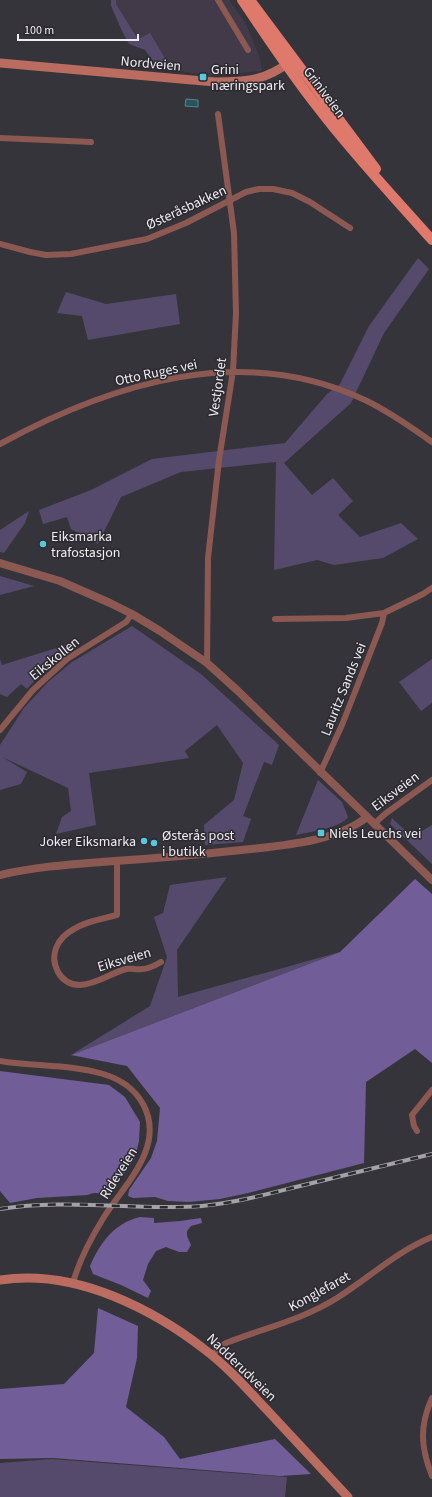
<svg xmlns="http://www.w3.org/2000/svg" width="432" height="1497" font-family="'Source Sans 3',sans-serif">
<rect width="100%" height="100%" fill="#36343b"/>
<!-- commercial -->
<path fill="#423949" d="M 113,0 L 229,0 L 246,24 L 260,58 L 262,71 L 209,76 L 164,68 L 137,36 Z"/>
<!-- green -->
<path fill="#554a6c" d="M 111,0 L 116,0 L 116,4 L 138,39 L 150,33 L 169,65 L 157,66 L 145,50 L 129,44 L 122,31 L 111,6 Z
M 418,258 L 429,269 L 384,333 L 351,403 L 284,463 L 312,495 L 333,478 L 353,501 L 338,515 L 360,537 L 401,523 L 418,539 L 383,558 L 334,565 L 317,560 L 274,570 L 276,462 L 181,472 L 121,497 L 98,544 L 71,529 L 67,517 L 43,524 L 39,510 L 91,490 L 152,459 L 285,443 L 327,394 L 340,384 L 369,326 Z
M 66,292 L 106,304 L 176,294 L 180,324 L 88,340 L 82,316 L 57,313 Z
M 29,511 L 25,523 L 4,553 L 0,552 L 0,530 Z
M 0,576 L 34,586 L 0,595 Z
M 132,626 L 201,674 L 279,745 L 272,765 L 264,762 L 243,816 L 251,819 L 243,842 L 205,845 L 204,825 L 234,800 L 243,763 L 217,725 L 185,751 L 189,758 L 89,773 L 96,825 L 56,834 L 62,817 L 71,811 L 68,788 L 2,757 L 27,772 L 21,784 L 0,790 L 0,745 L 24,708 L 48,682 L 72,662 Z
M 79,641 L 46,667 L 27,689 L 21,684 L 7,697 L 0,694 L 0,659 L 2,665 Z
M 432,659 L 432,703 L 421,711 L 399,682 Z
M 318,780 L 342,802 L 348,817 C 341,828 308,832 296,835 Z
M 392,818 L 412,837 L 432,825 L 432,864 L 390,824 Z
M 227,877 L 177,950 L 178,997 L 340,952 L 71,1055 L 150,1006 L 167,957 L 154,917 L 163,913 L 170,885 Z
M 52,1459 L 287,1477 L 285,1497 L 0,1497 L 0,1463 Z"/>
<!-- forest -->
<path fill="#715d98" d="M 415,879 L 432,894 L 432,1063 L 415,1049 L 366,1082 L 364,1163 L 248,1193 L 220,1199 L 189,1202 L 168,1201 L 155,1197 L 133,1198 L 128,1196 L 129,1190 L 151,1158 L 157,1141 L 160,1108 L 127,1066 L 71,1055 L 340,952 Z
M 0,1071 L 109,1085 L 125,1097 L 140,1122 L 139,1141 L 135,1158 L 107,1197 L 105,1197 C 98,1192 95,1192 87,1195 L 37,1198 L 10,1203 L 0,1191 Z
M 140,1217 L 154,1218 L 154,1223 L 180,1221 L 201,1218 L 202,1223 L 191,1226 L 187,1231 L 187,1236 L 191,1245 L 187,1252 L 179,1252 L 166,1247 L 156,1251 L 148,1264 L 143,1280 L 151,1291 L 148,1298 L 121,1285 L 93,1274 L 90,1266 C 100,1243 114,1223 140,1217 Z
M 98,1308 L 138,1326 L 137,1358 L 126,1407 L 164,1437 L 180,1459 L 275,1439 L 311,1474 L 280,1476 L 53,1458 L 0,1459 L 0,1389 L 64,1384 L 94,1353 Z"/>
<!-- water -->
<path fill="#22565c" stroke="#5f8389" d="M 186,99 L 198,100 L 198,107 L 185,106 Z"/>
<g fill="none" stroke-linecap="round" stroke-linejoin="round">
<!-- minor -->
<path stroke="#8c5952" stroke-width="6" d="M 218,0 L 248,50
M 0,138 L 91,142
M 0,244 L 30,252 L 46,255 L 71,254 L 147,239 L 186,223 L 246,192 L 259,189 L 273,189 L 292,193 L 310,202 L 350,228
M 0,444 C 112,383 243,342 365,400 C 388,411 411,427 432,442
M 275,619 L 346,618 L 384,613
M 207,663 L 208,558 L 219,460 L 233,371 L 236,313 L 234,233 L 218,114
M 0,730 L 33,690 L 67,659 L 126,622 L 132,614
M 320,773 L 342,725 L 382,623 L 384,613 L 423,594 L 432,588
M 374,824 L 385,814 L 432,780
M 117,861 L 117,915 C 103,919 86,921 74,929 C 57,938 49,955 58,972 C 63,981 71,985 80,985 C 97,984 111,973 126,969 C 132,968 136,970 142,969 C 148,969 156,965 161,962
M 0,1061 C 34,1067 70,1064 103,1074 C 120,1079 134,1088 143,1104 C 166,1146 125,1184 104,1217 C 91,1238 79,1260 73,1283
M 417,1131 L 414,1126 L 412,1115 L 432,1090
M 212,1355 L 221,1346 L 226,1343 C 264,1328 302,1320 337,1298 C 369,1278 397,1251 432,1237
M 432,1398 C 419,1427 421,1448 432,1476"/>
<!-- tertiary -->
<path stroke="#8c5952" stroke-width="8" d="M 0,563 L 60,581 L 110,603 L 132,614 L 160,631 L 207,663 L 238,691 L 432,880
M 0,875 C 37,866 77,864 115,861 C 160,858 205,854 251,849 C 287,845 337,841 367,817"/>
<!-- secondary -->
<path stroke="#bb6c61" stroke-width="9" d="M 0,63 L 215,82 C 247,82 265,81 291,61
M 0,1280 C 39,1274 76,1281 113,1296 C 145,1309 176,1327 204,1349 C 228,1367 247,1389 267,1410 C 294,1439 321,1468 348,1497"/>
<!-- primary -->
<path stroke="#df796c" stroke-width="10" d="M 242,0 C 267,37 291,74 319,109 C 354,155 394,197 432,240
M 250,0 L 376,169"/>
<defs>
<path id="rail" d="M 0,1209 C 67,1198 135,1211 202,1206 C 235,1203 268,1194 300,1186 C 344,1175 388,1165 432,1154"/>
</defs>
<!-- rail casing -->
<use href="#rail" stroke="#a3a2a7" stroke-width="4"/>
<!-- rail -->
<use href="#rail" stroke="#2c2a30" stroke-width="2.5" stroke-dasharray="8" stroke-linecap="butt"/>
</g>
<!-- markers -->
<g fill="#54cadc" stroke="#2c2a30" stroke-width="1.5">
<rect x="199" y="73" width="8" height="8" rx="2"/>
<circle cx="43" cy="544" r="4"/>
<rect x="317" y="829" width="8" height="8" rx="2"/>
<circle cx="144" cy="841" r="4"/>
<circle cx="154" cy="843" r="4"/>
</g>
<g text-anchor="middle" stroke-width="3" stroke-linejoin="round" paint-order="stroke">
<!-- street labels -->
<g font-size="14" fill="#eeedf1" stroke="#2c2a30">
<text transform="translate(151 63) rotate(5)" y="5">Nordveien</text>
<text transform="translate(325 92) rotate(53)" y="5">Griniveien</text>
<text transform="translate(186 207) rotate(-25)" y="5">Østeråsbakken</text>
<text transform="translate(156 372) rotate(-12)" y="5">Otto Ruges vei</text>
<text transform="translate(217 387) rotate(-82)" y="5">Vestjordet</text>
<text transform="translate(54 658) rotate(-39)" y="5">Eikskollen</text>
<text transform="translate(343 689) rotate(-68)" y="5">Lauritz Sands vei</text>
<text transform="translate(395 791) rotate(-37)" y="5">Eiksveien</text>
<text transform="translate(124 959) rotate(-16)" y="5">Eiksveien</text>
<text transform="translate(118 1173) rotate(-58)" y="5">Rideveien</text>
<text transform="translate(319 1291) rotate(-29)" y="5">Konglefaret</text>
<text transform="translate(242 1367) rotate(44)" y="5">Nadderudveien</text>
</g>
<!-- poi labels -->
<g font-size="14" fill="#eeedf1" stroke="#2c2a30" text-anchor="start">
<text x="211" y="74">Grini<tspan x="211" dy="16">næringspark</tspan></text>
<text x="51" y="541">Eiksmarka<tspan x="51" dy="16">trafostasjon</tspan></text>
<text x="329" y="838">Niels Leuchs vei</text>
<text x="162" y="840">Østerås post<tspan x="162" dy="16">i butikk</tspan></text>
<text x="136" y="846" text-anchor="end">Joker Eiksmarka</text>
</g>
</g>
<!-- scale -->
<path d="M18 34v6h120v-6" fill="none" stroke="#eeedf1" stroke-width="2"/>
<text x="24" y="34" font-size="12" fill="#eeedf1" stroke="#2c2a30" stroke-width="3" paint-order="stroke">100 m</text>
</svg>
